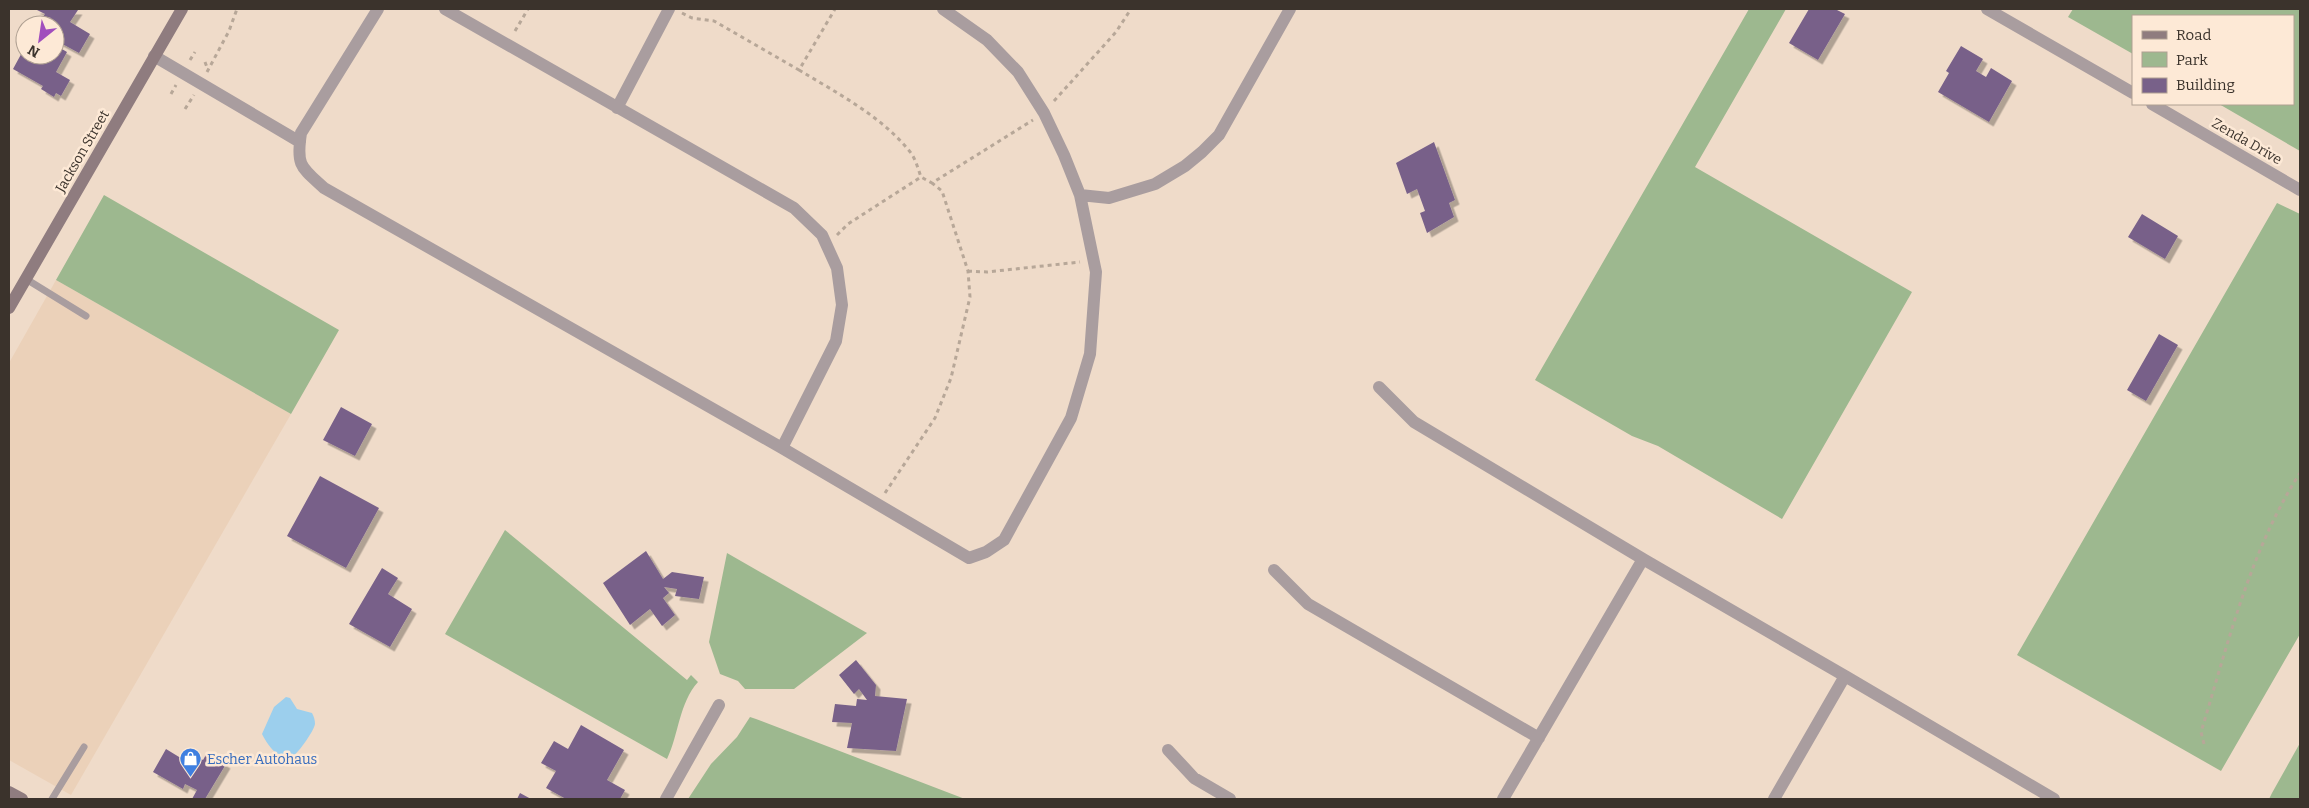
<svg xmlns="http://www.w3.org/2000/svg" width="2309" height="808" font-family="Bitter,serif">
<defs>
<filter id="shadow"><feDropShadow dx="4.5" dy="4.5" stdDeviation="0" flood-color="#0004"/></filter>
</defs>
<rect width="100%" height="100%" fill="#efdbc9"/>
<!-- built -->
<path fill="#ebd1b9" d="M 56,280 L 291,414 L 71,795 L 9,760 L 9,363 Z"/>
<!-- green -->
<path fill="#9db88f" d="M 1749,9 L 1786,9 L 1695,167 L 1912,292 L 1782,519 L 1658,446 L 1632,436 L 1535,380 Z
M 2073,9 L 2300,9 L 2300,151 L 2219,104 L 2293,104 L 2293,16 L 2133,16 L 2133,54 L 2068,17 Z
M 104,195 L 339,330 L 291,414 L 56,280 Z
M 2277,203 L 2300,214 L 2300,634 L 2221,771 L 2017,655 Z
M 505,530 L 687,680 L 691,675 L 698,682 C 679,703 679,734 667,759 L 445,634 Z
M 727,553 L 867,633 L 794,689 L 745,689 L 738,681 L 720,674 L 709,642 Z
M 750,717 L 756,719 L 965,799 L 688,799 L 711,764 L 737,737 Z
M 2300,743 L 2300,799 L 2269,799 L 2272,793 Z"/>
<!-- water -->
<path fill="#9ccfed" d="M 286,697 L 290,698 L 297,709 L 312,713 C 314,717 315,720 315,724 C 314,731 296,757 290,758 C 278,761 266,742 262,734 L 274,707 Z"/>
<!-- building -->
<path fill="#786189" filter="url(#shadow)" d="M 35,9 L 78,10 L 70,22 L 90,34 L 79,53 L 55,40 L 55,25 L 38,25 L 45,14 Z
M 1809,9 L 1835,9 L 1845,14 L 1818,60 L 1789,43 Z
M 55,45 L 67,52 L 56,72 L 70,80 L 61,96 L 56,93 L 54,97 L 41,89 L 43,86 L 13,69 L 25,47 L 25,55 L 55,55 Z
M 1961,46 L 1983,59 L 1976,71 L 1986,77 L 1991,68 L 2012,81 L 1989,122 L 1938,92 L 1949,73 L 1946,71 Z
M 1434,142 L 1455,200 L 1449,203 L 1454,217 L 1427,233 L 1420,213 L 1425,211 L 1417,189 L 1407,194 L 1396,163 Z
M 2142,214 L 2178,236 L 2165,259 L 2128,237 Z
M 2159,334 L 2178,345 L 2146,401 L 2127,390 Z
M 341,407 L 372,424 L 355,456 L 323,440 Z
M 320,476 L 379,508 L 346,568 L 287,536 Z
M 646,551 L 663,579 L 672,572 L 704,577 L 699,599 L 675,596 L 677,589 L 664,587 L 669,593 L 663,598 L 675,615 L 662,626 L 650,609 L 630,625 L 603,583 Z
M 382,568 L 398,578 L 388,594 L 412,609 L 390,647 L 349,624 Z
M 856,660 L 876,685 L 875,696 L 907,699 L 896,751 L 847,748 L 852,723 L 832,722 L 835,704 L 856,706 L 857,699 L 867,700 L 859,689 L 854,694 L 839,675 Z
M 581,725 L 624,750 L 607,780 L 625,790 L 620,799 L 566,799 L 546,788 L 556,771 L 541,763 L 554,741 L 568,749 Z
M 166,749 L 184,760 L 188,752 L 203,760 L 207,753 L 226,764 L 205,799 L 192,799 L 197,790 L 185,784 L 183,789 L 153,772 Z
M 520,793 L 531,799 L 517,799 Z"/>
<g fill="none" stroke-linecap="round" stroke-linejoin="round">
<!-- path -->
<path stroke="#b7a798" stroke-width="3" stroke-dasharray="4 4" stroke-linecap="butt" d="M 682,13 L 692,18 L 714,21 L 799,70 L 835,9
M 515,31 L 528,9
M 190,60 L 195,52
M 205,62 L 208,70
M 799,70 C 837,93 883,117 911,153 C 916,160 918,169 921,177
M 207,72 L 229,31 L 237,9
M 171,94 L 176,85
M 1054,101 L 1116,32 L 1131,9
M 185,109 L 194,95
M 837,235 L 848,224 L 921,177 L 932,183 L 1033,120
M 968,271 L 987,272 L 1080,262
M 885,493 L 935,418 L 951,378 L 970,297 L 968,271 L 942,191 L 932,183
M 2204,744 L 2201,732 C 2228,644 2250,550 2300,473"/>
<!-- lane -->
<path stroke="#a99d9f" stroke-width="7" d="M 26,279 L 86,316
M 52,799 L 84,747"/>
<!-- street -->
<path stroke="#a99d9f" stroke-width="12" d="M 378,9 L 301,133 C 296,166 301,167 324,188 L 782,448 L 969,558 L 986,552 L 1004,540 L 1071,418 L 1090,354 L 1096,272 L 1080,195 L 1064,155 L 1044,113 L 1018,72 L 987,40 L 943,9
M 445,9 L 794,208 L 822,235 L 837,268 L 842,305 L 836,341 L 782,448
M 1987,9 L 2133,93
M 154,56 L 300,142
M 2152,104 L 2300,190
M 617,108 L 669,9
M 1080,195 L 1109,198 L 1155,184 L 1185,166 L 1202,152 L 1219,135 L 1290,9
M 1379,387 L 1414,422 L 1643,559
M 1274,570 L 1308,604 L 1539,738
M 1845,676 L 2054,799
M 1168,750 L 1194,778 L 1230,799
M 666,799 L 719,705
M 1503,799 L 1643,559 L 1845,676 L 1774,799"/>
<!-- secondary -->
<path stroke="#8f7c7f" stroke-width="12" d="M 9,308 L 182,9
M 9,792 L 22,799"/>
</g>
<!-- icons -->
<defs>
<symbol id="shop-pin" viewBox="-11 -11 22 30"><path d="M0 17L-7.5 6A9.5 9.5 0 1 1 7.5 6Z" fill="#3f7fe0" stroke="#fde9d6"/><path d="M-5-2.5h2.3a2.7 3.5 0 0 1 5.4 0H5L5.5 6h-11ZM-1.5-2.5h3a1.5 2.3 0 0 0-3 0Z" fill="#fff"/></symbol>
</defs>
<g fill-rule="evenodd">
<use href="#shop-pin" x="178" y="746" width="25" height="34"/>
</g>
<g text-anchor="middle" stroke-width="5" stroke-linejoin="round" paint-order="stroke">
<!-- street labels -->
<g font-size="14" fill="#3b332c" stroke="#fde9d6">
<text transform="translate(2247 141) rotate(30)" y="5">Zenda Drive</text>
<text transform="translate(82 151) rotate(-60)" y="5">Jackson Street</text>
</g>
<!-- shop labels -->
<g font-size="14" fill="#366cbe" stroke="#fde9d6" text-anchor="start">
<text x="207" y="764">Escher Autohaus</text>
</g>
</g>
<!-- border -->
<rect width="2309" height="808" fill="none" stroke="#3b332c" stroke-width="20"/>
<!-- legend -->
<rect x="2132" y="15" width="162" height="90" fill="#fde9d6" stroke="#afa092"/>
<rect x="2142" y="31" width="25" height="8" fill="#8f7c7f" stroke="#afa092"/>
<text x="2176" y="40" font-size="15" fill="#3b332c">Road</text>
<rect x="2142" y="52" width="25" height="15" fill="#9db88f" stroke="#afa092"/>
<text x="2176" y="65" font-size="15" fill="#3b332c">Park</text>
<rect x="2142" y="78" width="25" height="15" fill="#786189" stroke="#afa092"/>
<text x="2176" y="90" font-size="15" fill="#3b332c">Building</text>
<!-- north arrow -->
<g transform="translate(40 40) rotate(210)"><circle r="24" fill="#fde9d6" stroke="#afa092"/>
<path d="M0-4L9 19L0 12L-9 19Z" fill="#a14ebd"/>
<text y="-8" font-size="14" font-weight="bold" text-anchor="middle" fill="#3b332c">N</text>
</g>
</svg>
